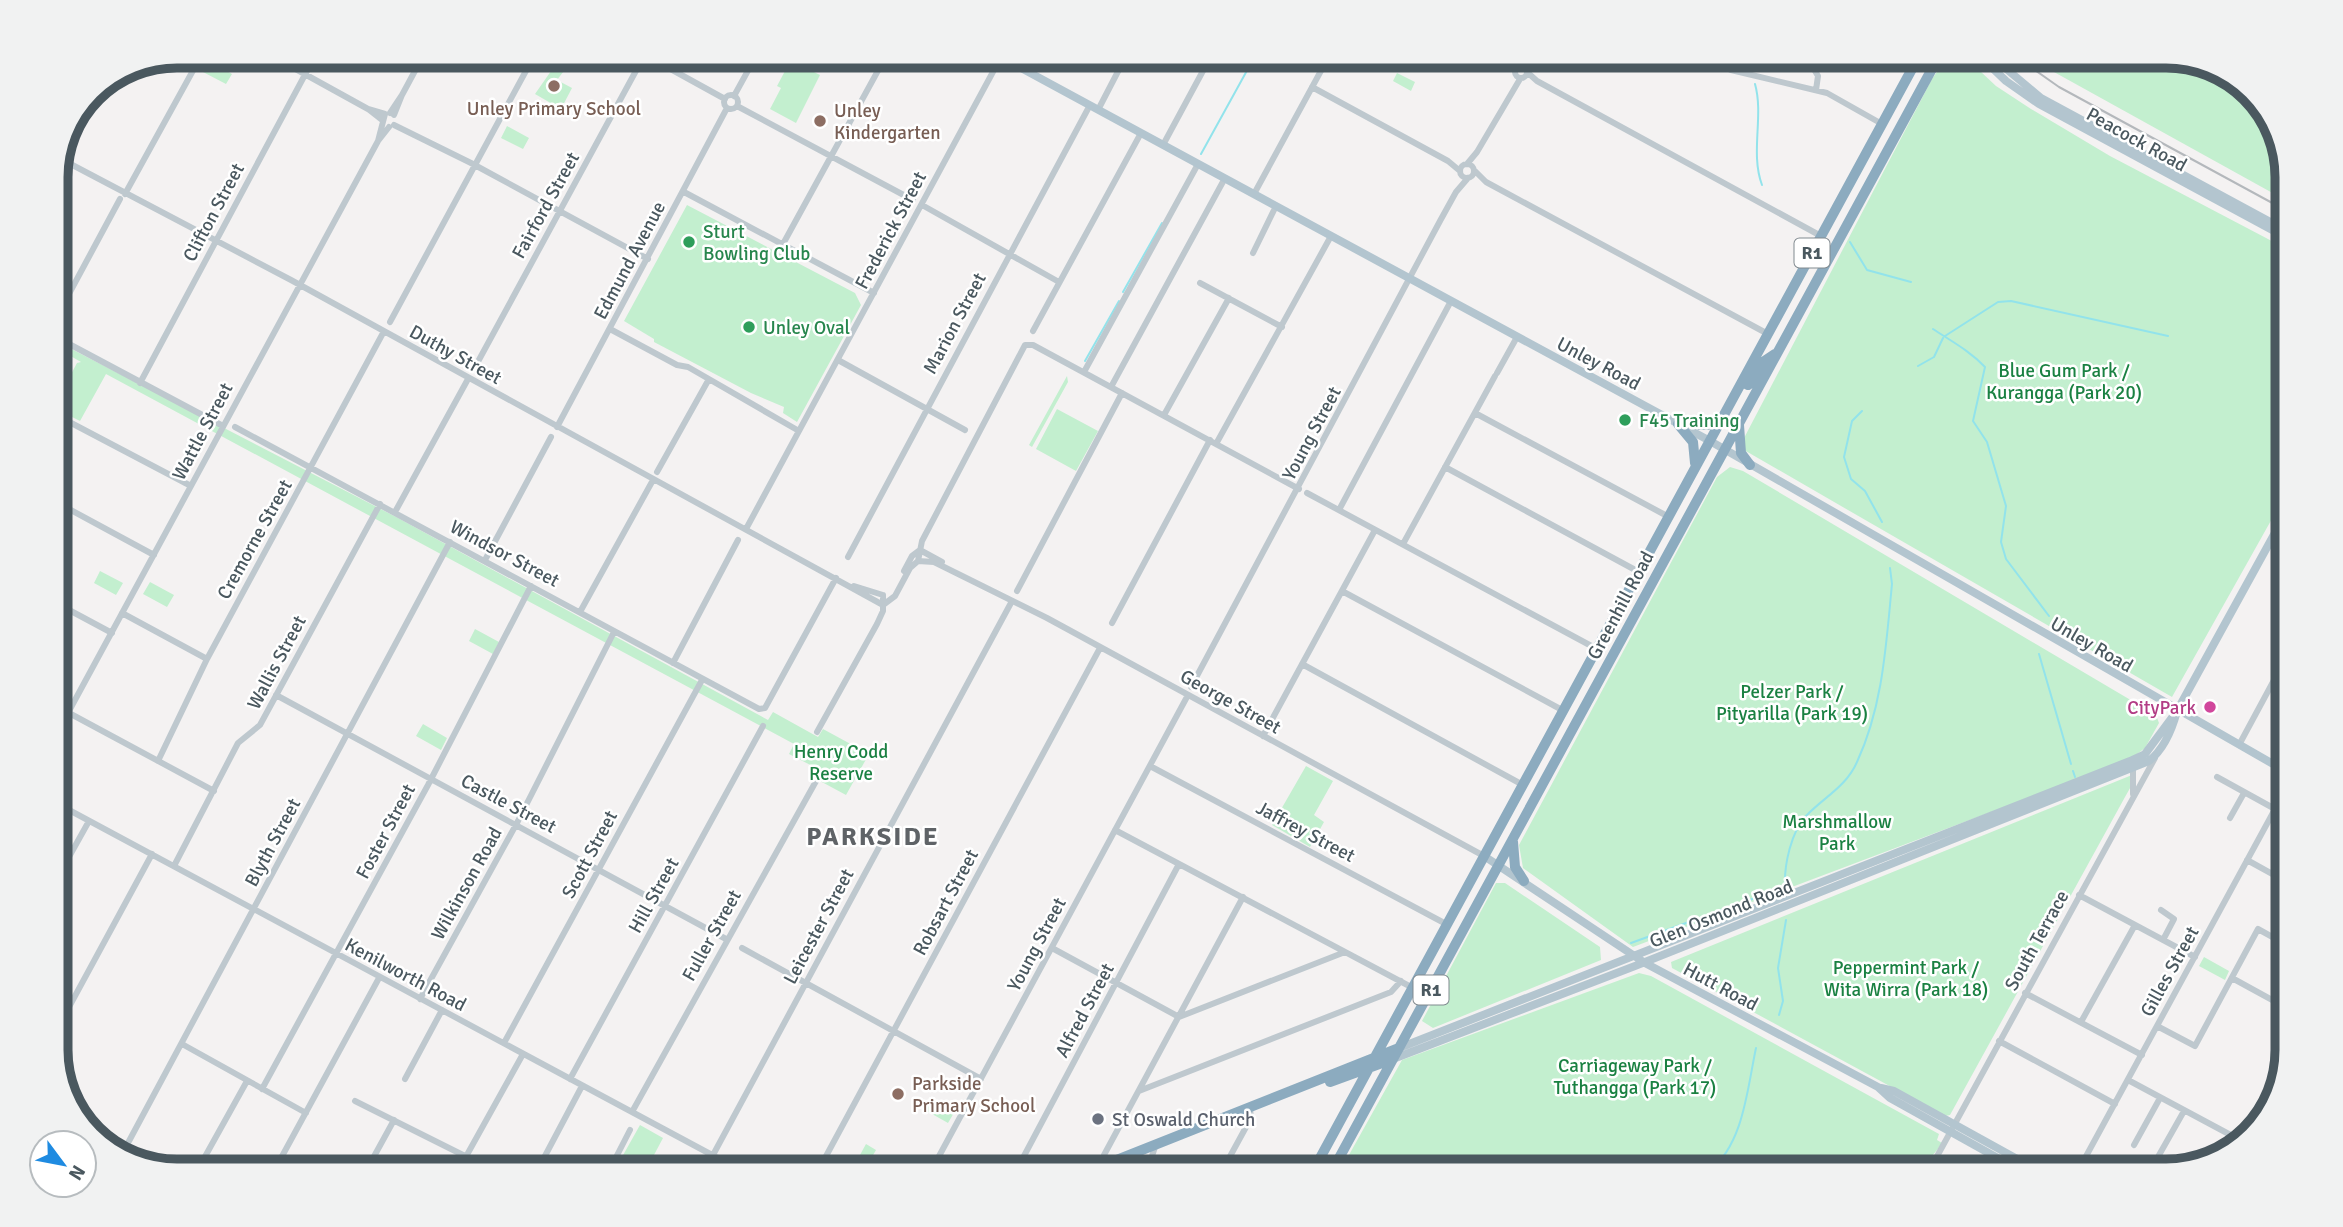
<svg xmlns="http://www.w3.org/2000/svg" width="2343" height="1227" font-family="Signika,sans-serif">
<rect width="100%" height="100%" fill="#f4f2f2"/>
<!-- green -->
<path fill="#c3efcf" d="M 793,56 L 820,56 L 812,71 L 820,75 L 796,123 L 770,109 L 781,88 L 777,86 Z
M 1948,56 L 1964,56 L 1996,86 L 2031,109 L 2110,156 L 2287,249 L 2287,492 L 2172,697 L 1744,450 L 1743,440 L 1932,79 Z
M 2030,56 C 2074,56 2186,49 2221,70 C 2269,99 2287,147 2287,201 L 2054,72 Z
M 209,61 L 232,74 L 226,84 L 203,72 Z
M 558,61 L 570,63 L 557,80 L 572,88 L 561,109 L 535,94 Z
M 1397,73 L 1415,82 L 1411,91 L 1393,81 Z
M 507,126 L 529,138 L 523,149 L 501,138 Z
M 687,205 L 855,293 L 861,305 L 797,422 L 783,413 L 784,407 L 751,393 L 654,342 L 654,339 L 624,321 Z
M 56,341 L 398,518 L 768,720 L 773,712 L 818,737 L 823,729 L 869,754 L 846,795 L 820,781 L 824,772 L 789,754 L 794,744 L 106,374 L 80,421 L 56,409 L 56,402 L 77,363 L 81,362 L 67,354 L 56,373 Z
M 1067,376 L 1068,382 L 1032,447 L 1029,445 Z
M 1057,409 L 1098,431 L 1076,471 L 1036,449 Z
M 1730,467 L 1743,471 L 2156,715 L 2159,723 L 2145,748 L 2129,760 L 1633,947 L 1523,868 L 1519,845 L 1717,477 Z
M 100,571 L 123,583 L 116,595 L 94,583 Z
M 150,582 L 174,595 L 167,607 L 143,594 Z
M 475,629 L 499,642 L 493,654 L 469,641 Z
M 423,724 L 447,738 L 441,750 L 416,736 Z
M 1306,766 L 1333,781 L 1314,815 L 1324,822 L 1310,847 L 1272,825 Z
M 2132,775 L 2134,781 L 2125,797 L 1950,1115 L 1945,1116 L 1672,968 L 1671,962 Z
M 1496,883 L 1505,883 L 1600,947 L 1601,960 L 1433,1028 L 1422,1021 Z
M 2204,957 L 2229,971 L 2225,980 L 2199,966 Z
M 1639,973 L 1651,976 L 1939,1134 L 1937,1140 L 1942,1143 C 1936,1153 1927,1160 1921,1171 L 1340,1171 L 1402,1060 Z
M 932,1098 L 955,1111 L 948,1123 L 925,1110 Z
M 640,1125 L 663,1138 L 646,1170 L 622,1157 Z
M 866,1144 L 876,1150 L 865,1169 L 855,1164 Z"/>
<g fill="none" stroke-linecap="round" stroke-linejoin="round">
<!-- stream -->
<path stroke="#92e3eb" stroke-width="2" d="M 1744,56 L 1749,63
M 1755,84 C 1764,116 1750,153 1762,185
M 1201,154 L 1255,56
M 1850,242 L 1867,270 L 1911,282
M 1123,292 L 1162,223
M 1933,329 C 1951,341 1970,351 1985,367 L 1973,421 L 1987,442 L 2006,506 L 2001,542 L 2006,559 L 2049,616
M 1945,336 L 1998,302 L 2011,301 L 2168,336
M 1085,361 L 1119,301
M 1918,366 L 1934,357 L 1943,338
M 1862,411 L 1852,421 L 1844,457 L 1851,479 L 1865,491 L 1882,522
M 2039,654 L 2071,764
M 2073,771 L 2075,777
M 1631,943 L 1785,887 C 1784,865 1791,832 1806,816 C 1824,797 1846,787 1857,762 C 1883,706 1886,645 1892,584 L 1890,568
M 1779,1015 L 1783,1001 L 1778,968 L 1786,920
M 1710,1171 C 1744,1142 1747,1090 1756,1048"/>
<!-- minor -->
<path stroke="#bec8ce" stroke-width="6" d="M 272,56 L 368,109
M 647,56 L 725,99
M 1491,56 L 1517,67
M 1705,56 L 1731,70 L 1827,93 L 1882,124
M 1806,56 L 1818,76 L 1816,90
M1515 72a6 6 0 1 1 12 0a6 6 0 1 1-12 0Z
M 1527,70 L 1530,56
M 1527,72 L 1537,81 L 1821,236
M 1312,87 L 1448,161 L 1460,171
M 402,95 L 423,56
M724 102a7 7 0 1 1 14 0a7 7 0 1 1-14 0Z
M 734,96 L 756,56
M 737,106 L 913,200
M 1098,110 L 1126,56
M 390,113 L 402,95 L 394,115
M 385,114 L 378,141 L 389,127
M 382,120 L 368,109 L 385,114
M 394,125 L 471,163 L 648,259
M 1163,145 L 1211,56
M 61,159 L 291,280 L 883,605
M 1467,164 L 1477,152 L 1520,79
M1460 171a7 7 0 1 1 14 0a7 7 0 1 1-14 0Z
M 1474,170 L 1486,182 L 1768,334
M 684,192 L 874,293
M 125,194 L 201,56
M 1254,194 L 1329,56
M 922,205 L 1059,282
M 783,244 L 886,56
M 1253,253 L 1276,206
M 1200,283 L 1282,327
M 56,318 L 120,199
M 390,322 L 534,56
M 610,329 L 677,365 L 688,367 L 799,431
M 1033,331 L 1141,133
M 56,337 L 223,426
M 838,360 L 965,430
M 474,369 L 644,56
M 1084,372 L 1198,164
M 1497,373 L 1517,337
M 140,383 L 315,56
M 1111,387 L 1225,178
M 1475,413 L 1669,517
M 56,415 L 191,486
M 1164,415 L 1229,298
M 235,427 L 759,709 L 765,708 L 836,578
M 557,427 L 727,108
M 1216,444 L 1331,236
M 1445,467 L 1639,572
M 657,472 L 709,379
M 1307,493 L 1597,649
M 56,502 L 154,555
M 1339,510 L 1451,301
M 395,512 L 468,379
M 746,529 L 1001,57
M 1403,544 L 1495,376
M 920,550 L 942,562
M 848,557 L 1090,105
M 485,560 L 551,437
M 918,561 L 934,562 L 1047,618 L 1484,856
M 904,571 L 912,556 L 920,550
M 854,586 L 883,595
M 1017,591 L 1122,393
M 1342,591 L 1564,711
M 56,603 L 112,633
M 883,605 L 895,596 L 910,568 L 918,561 L 922,541 L 1025,345 L 1033,345 L 1299,489
M 580,612 L 653,480
M 122,613 L 207,659
M 1112,623 L 1210,440
M 673,663 L 738,540
M 1302,664 L 1523,785
M 1191,687 L 1440,221 L 1456,192 L 1468,178
M 276,695 L 726,939
M 69,713 L 214,791
M 817,732 L 877,624 L 883,611 L 883,595
M 56,735 L 378,141
M 1263,736 L 1375,530
M 2239,745 L 2287,656
M 158,761 L 207,659 L 383,333
M 1150,766 L 1448,925
M 2133,769 L 2133,794
M 2217,777 L 2275,809
M 56,803 L 742,1171
M 2230,818 L 2244,793
M 1115,830 L 1413,988
M 2247,860 L 2287,882
M 65,864 L 89,821
M 174,866 L 238,743 L 260,725 L 380,504
M 2079,895 L 2195,957
M 2161,910 L 2174,919 L 2163,940
M 742,948 L 981,1079
M 1052,948 L 1179,1017 L 1345,952
M 2232,978 L 2287,1008
M 2025,993 L 2142,1055
M 420,999 L 518,821 L 614,632
M 2081,1022 L 2135,925
M 2157,1026 L 2195,1046 L 2258,929 L 2287,945
M 56,1031 L 152,854
M 1999,1041 L 2115,1104
M 504,1043 L 702,680
M 182,1044 L 306,1113
M 405,1079 L 442,1010
M 570,1079 L 763,726
M 2128,1080 L 2240,1140
M 262,1089 L 428,785 L 531,586
M 1139,1091 L 1391,992 L 1401,981
M 355,1101 L 465,1156
M 632,1112 L 820,774
M 2255,1124 L 2280,1078
M 2134,1145 L 2160,1098
M 713,1155 L 1012,601
M 121,1156 L 450,542
M 201,1164 L 214,1171
M 1105,1165 L 1104,1155 L 1243,897
M 197,1171 L 247,1081
M 274,1171 L 379,978
M 366,1171 L 394,1120
M 458,1171 L 523,1054
M 537,1171 L 582,1086
M 609,1171 L 630,1130
M 818,1171 L 1100,648
M 931,1171 L 1188,695
M 1016,1171 L 1179,864
M 1147,1171 L 1156,1144
M 1222,1171 L 1251,1118 L 1250,1109
M 1929,1171 L 2155,758
M 2078,1171 L 2287,787
M 2150,1171 L 2184,1111"/>
<!-- major -->
<path stroke="#b3c5cf" stroke-width="8" d="M 999,56 L 1710,441 L 2287,772
M 1980,56 L 2006,81 L 2039,104 L 2287,238
M 1991,56 L 2041,98 L 2287,231
M 1688,426 L 1708,426 L 1721,418
M 1484,856 L 1645,963 L 1878,1087 L 1890,1098 L 2021,1171
M 1399,1048 L 2130,761 L 2145,754 L 2177,711
M 1393,1059 L 1635,966 L 2149,761 C 2164,749 2172,730 2177,711 L 2287,511
M 1881,1088 L 1894,1091 L 2039,1171"/>
<!-- highway -->
<path stroke="#8cabbf" stroke-width="10" d="M 1742,382 L 1748,385 L 1751,383 L 1763,362 L 1775,354
M 1678,424 L 1693,442 L 1695,463
M 1739,425 L 1741,453 L 1750,465
M 1513,842 L 1515,867 L 1524,881
M 1330,1082 L 1393,1059
M 1089,1171 L 1399,1048
M 1313,1171 L 1919,56
M 1332,1171 L 1939,56"/>
<!-- tram -->
<path stroke="#b4b8bc" stroke-width="2" d="M 2015,56 L 2059,87 L 2287,211"/>
</g>
<!-- markers -->
<g fill="#8d6e63" stroke="#fff" stroke-width="2.5">
<circle cx="554" cy="86" r="7"/>
<circle cx="820" cy="121" r="7"/>
<circle cx="898" cy="1094" r="7"/>
</g>
<g fill="#2e9e5b" stroke="#fff" stroke-width="2.5">
<circle cx="689" cy="242" r="7"/>
<circle cx="749" cy="327" r="7"/>
<circle cx="1625" cy="420" r="7"/>
</g>
<circle fill="#d1479c" stroke="#fff" stroke-width="2.5" cx="2210" cy="707" r="7"/>
<circle fill="#6b7280" stroke="#fff" stroke-width="2.5" cx="1098" cy="1119" r="7"/>
<g text-anchor="middle" stroke-width="5" stroke-linejoin="round" paint-order="stroke">
<!-- shield labels -->
<g fill="#fff" stroke="#808a8f" stroke-width="2">
<rect x="1794.5" y="238.5" width="35" height="29" rx="5"/>
<rect x="1413.5" y="975.5" width="35" height="29" rx="5"/>
</g>
<g font-size="18" font-weight="bold" fill="#4a585f">
<text x="1812" y="259">R1</text>
<text x="1431" y="996">R1</text>
</g>
<!-- education labels -->
<g font-size="19" fill="#785e54" stroke="#fff" text-anchor="start">
<text x="554" y="115" text-anchor="middle">Unley Primary School</text>
<text x="834" y="117">Unley<tspan x="834" dy="22">Kindergarten</tspan></text>
<text x="912" y="1090">Parkside<tspan x="912" dy="22">Primary School</tspan></text>
</g>
<!-- street labels -->
<g font-size="19" fill="#4a585f" stroke="#fff">
<text transform="translate(2137 139) rotate(29)" y="7">Peacock Road</text>
<text transform="translate(545 205) rotate(-61)" y="7">Fairford Street</text>
<text transform="translate(213 212) rotate(-62)" y="7">Clifton Street</text>
<text transform="translate(890 230) rotate(-62)" y="7">Frederick Street</text>
<text transform="translate(629 260) rotate(-62)" y="7">Edmund Avenue</text>
<text transform="translate(954 323) rotate(-62)" y="7">Marion Street</text>
<text transform="translate(456 354) rotate(29)" y="7">Duthy Street</text>
<text transform="translate(1599 363) rotate(28)" y="7">Unley Road</text>
<text transform="translate(202 431) rotate(-62)" y="7">Wattle Street</text>
<text transform="translate(1311 433) rotate(-62)" y="7">Young Street</text>
<text transform="translate(254 539) rotate(-61)" y="7">Cremorne Street</text>
<text transform="translate(505 553) rotate(28)" y="7">Windsor Street</text>
<text transform="translate(1620 605) rotate(-62)" y="7">Greenhill Road</text>
<text transform="translate(2092 644) rotate(30)" y="7">Unley Road</text>
<text transform="translate(276 662) rotate(-62)" y="7">Wallis Street</text>
<text transform="translate(1231 701) rotate(29)" y="7">George Street</text>
<text transform="translate(509 803) rotate(28)" y="7">Castle Street</text>
<text transform="translate(385 831) rotate(-62)" y="7">Foster Street</text>
<text transform="translate(1306 831) rotate(28)" y="7">Jaffrey Street</text>
<text transform="translate(272 842) rotate(-62)" y="7">Blyth Street</text>
<text transform="translate(589 854) rotate(-62)" y="7">Scott Street</text>
<text transform="translate(466 883) rotate(-61)" y="7">Wilkinson Road</text>
<text transform="translate(653 895) rotate(-61)" y="7">Hill Street</text>
<text transform="translate(945 902) rotate(-62)" y="7">Robsart Street</text>
<text transform="translate(1721 913) rotate(-22)" y="7">Glen Osmond Road</text>
<text transform="translate(818 926) rotate(-62)" y="7">Leicester Street</text>
<text transform="translate(711 935) rotate(-61)" y="7">Fuller Street</text>
<text transform="translate(2036 940) rotate(-61)" y="7">South Terrace</text>
<text transform="translate(1036 944) rotate(-62)" y="7">Young Street</text>
<text transform="translate(2169 971) rotate(-61)" y="7">Gilles Street</text>
<text transform="translate(406 974) rotate(28)" y="7">Kenilworth Road</text>
<text transform="translate(1721 986) rotate(28)" y="7">Hutt Road</text>
<text transform="translate(1084 1010) rotate(-62)" y="7">Alfred Street</text>
</g>
<!-- leisure labels -->
<g font-size="19" fill="#27864d" stroke="#fff" text-anchor="start">
<text x="703" y="238">Sturt<tspan x="703" dy="22">Bowling Club</tspan></text>
<text x="763" y="334">Unley Oval</text>
<text x="1639" y="427">F45 Training</text>
</g>
<!-- park labels -->
<g font-size="19" fill="#1a8142" stroke="#fff">
<text x="2064" y="377">Blue Gum Park /<tspan x="2064" dy="22">Kurangga (Park 20)</tspan></text>
<text x="1792" y="698">Pelzer Park /<tspan x="1792" dy="22">Pityarilla (Park 19)</tspan></text>
<text x="841" y="758">Henry Codd<tspan x="841" dy="22">Reserve</tspan></text>
<text x="1837" y="828">Marshmallow<tspan x="1837" dy="22">Park</tspan></text>
<text x="1906" y="974">Peppermint Park /<tspan x="1906" dy="22">Wita Wirra (Park 18)</tspan></text>
<text x="1635" y="1072">Carriageway Park /<tspan x="1635" dy="22">Tuthangga (Park 17)</tspan></text>
</g>
<!-- hotel labels -->
<g font-size="19" fill="#b23c85" stroke="#fff" text-anchor="end">
<text x="2196" y="714">CityPark</text>
</g>
<!-- worship labels -->
<g font-size="19" fill="#5b616d" stroke="#fff" text-anchor="start">
<text x="1112" y="1126">St Oswald Church</text>
</g>
<!-- district labels -->
<g font-size="26" font-weight="bold" letter-spacing="2" fill="#5f6367" stroke="#fff">
<text x="873" y="845">PARKSIDE</text>
</g>
</g>
<!-- crop -->
<path d="M0 0H2343V1227H0ZM177 68H2166A109 109 0 0 1 2275 177V1050A109 109 0 0 1 2166 1159H177A109 109 0 0 1 68 1050V177A109 109 0 0 1 177 68Z" fill="#f1f2f2" fill-rule="evenodd"/>
<path fill="none" stroke="#4a585f" stroke-width="9" d="M177 68H2166A109 109 0 0 1 2275 177V1050A109 109 0 0 1 2166 1159H177A109 109 0 0 1 68 1050V177A109 109 0 0 1 177 68Z"/>
<!-- north arrow -->
<g transform="translate(63 1164) rotate(122)"><circle r="33" fill="#ffffff" stroke="#b7bcbf" stroke-width="2"/>
<path d="M0-5L12 26L0 18L-12 26Z" fill="#1f8be1"/>
<text y="-10" font-size="19" font-weight="bold" text-anchor="middle" fill="#4a585f">N</text>
</g>
</svg>
